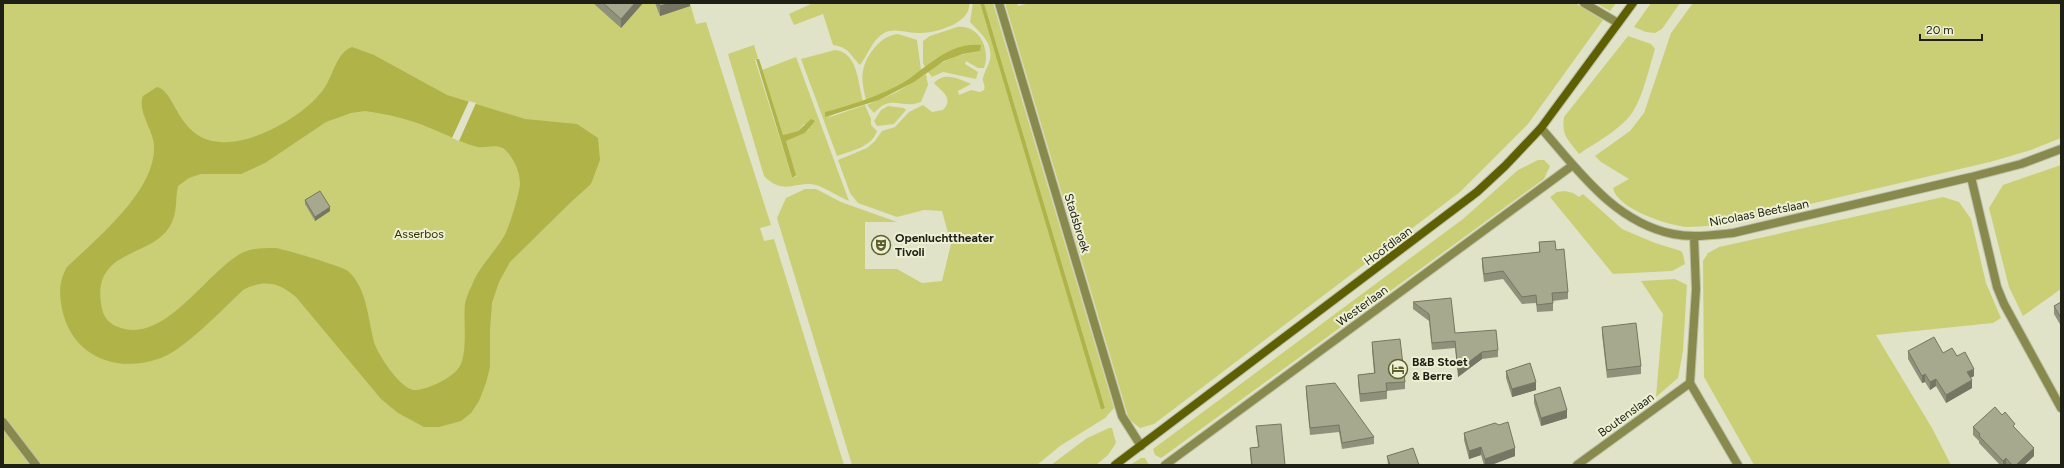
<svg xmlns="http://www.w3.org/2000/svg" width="2064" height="468" font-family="Figtree,sans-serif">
<rect width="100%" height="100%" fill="#e0e3c7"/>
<!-- green -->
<path fill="#cacf76" d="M 3,3 L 690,3 L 696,24 L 706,22 L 771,225 L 760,228 L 764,241 L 774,239 L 844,465 L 3,465 Z
M 813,3 L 969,3 C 972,23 936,33 921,33 C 908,34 896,27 884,33 C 872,40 868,55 860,65 C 849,54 850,48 833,45 L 823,14 L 794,25 L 789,14 Z
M 973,3 L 980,3 L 1102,409 L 1105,408 L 984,3 L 993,3 L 1114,408 L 1105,418 L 1060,446 L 1037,465 L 852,465 L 777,218 L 786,198 L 805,189 L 816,189 L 841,202 L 897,222 L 865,222 L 865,269 L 897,269 L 922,283 L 942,281 L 951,244 L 942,211 L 924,210 L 897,217 L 858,203 L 850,193 L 838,160 L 867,148 L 875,141 L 882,131 L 895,127 L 909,112 L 923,105 L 932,112 L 943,110 C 955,98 940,90 934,83 C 945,71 959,79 971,84 L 958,91 L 959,95 L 971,90 L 980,92 L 984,90 C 986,85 982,83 983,78 C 984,73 987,68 989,63 C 995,44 981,34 970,22 Z
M 1005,3 L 1017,3 L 1018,6 L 1030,3 L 1575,3 L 1603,20 L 1528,124 L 1460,192 L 1154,424 L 1140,428 L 1131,421 L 1128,416 Z
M 1596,3 L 1616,3 L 1610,11 Z
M 1651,3 L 1680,3 L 1662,29 L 1655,33 L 1646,32 L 1634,27 Z
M 1693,3 L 2061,3 L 2061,138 L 2031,150 L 1990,162 L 1737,221 C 1721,224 1704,227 1688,227 C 1669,226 1617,209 1613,188 L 1629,179 L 1601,162 L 1595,156 L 1630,131 L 1644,113 L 1671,33 Z
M 957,27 C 979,24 991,49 984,68 L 978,68 L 966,61 L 965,64 L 978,72 L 976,79 L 943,72 L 932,77 L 928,72 C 944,59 961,54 980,51 L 980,45 C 957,47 943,53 925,67 L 923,63 L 923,41 L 930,36 Z
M 898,34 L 917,40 L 921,70 L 896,87 L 866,100 C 864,91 861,80 863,71 C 866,55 881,35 898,34 Z
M 1628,36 L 1651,44 L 1655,49 C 1649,68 1642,102 1629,117 C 1616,132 1595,143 1579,154 C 1569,140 1561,136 1564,117 Z
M 754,45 L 758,58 L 755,60 L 792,177 L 796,177 L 786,141 L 805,133 L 809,129 L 804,124 L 798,131 L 783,135 L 762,70 L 796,57 L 849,201 C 839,197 829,190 819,186 C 797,178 786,198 764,176 L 728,54 Z
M 835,50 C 858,52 858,84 863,101 L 849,106 L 827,118 L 865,105 L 871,119 L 871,125 L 877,131 C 872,147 851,151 837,156 L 801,59 Z
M 926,74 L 928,85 L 921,102 C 900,110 892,93 874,113 L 867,105 L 897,92 Z
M 888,106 L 904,108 L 906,110 L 894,124 L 877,126 L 874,121 L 881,110 Z
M 1538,160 L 1544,160 L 1550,166 L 1544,179 L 1164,456 L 1161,458 L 1155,455 L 1153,449 L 1463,219 L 1518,170 Z
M 2061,165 L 2061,289 L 2023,316 L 2009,287 L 1989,208 L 2003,185 Z
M 1565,191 L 1573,193 L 1579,197 L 1583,194 L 1622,229 L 1655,243 L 1681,251 L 1683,254 L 1685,264 L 1672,271 L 1613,274 L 1550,197 L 1557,192 Z
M 1943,197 L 1959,202 L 1971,219 L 1986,283 L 2001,318 L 1993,323 L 1876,335 L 1932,428 L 1951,465 L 1754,465 L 1704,377 L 1703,261 L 1708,253 L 1719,247 Z
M 1675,279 L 1687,285 L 1683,351 L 1678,378 L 1656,397 L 1663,314 L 1641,281 Z
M 1109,428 L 1112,428 L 1116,443 L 1108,455 L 1096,465 L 1051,465 L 1087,438 Z
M 1141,458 L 1145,458 L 1149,465 L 1130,465 Z"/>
<!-- water -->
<path fill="#afb348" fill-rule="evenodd" d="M 980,3 L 984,3 L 1105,408 L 1103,409 L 1101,409 Z
M 981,45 L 980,51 L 963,54 L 944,61 L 914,82 L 879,100 L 825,117 L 825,112 C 849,106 872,98 895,87 C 924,72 946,41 981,45 Z
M 352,47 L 374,55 L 447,95 L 525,119 L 577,124 L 598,138 L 600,160 L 591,184 L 571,202 L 510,262 L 499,282 L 492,303 L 490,329 L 490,367 L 486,383 L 479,401 L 471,413 L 461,421 L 439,427 L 424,427 L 398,413 L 381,399 L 296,297 C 279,282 264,279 243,290 C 224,308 184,350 161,358 C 117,374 72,357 62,309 C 59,293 59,281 67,267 C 96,239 157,190 154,145 C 153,130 137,111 143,96 L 157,87 C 176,91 177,139 220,142 C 253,145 307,115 325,87 C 333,75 337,52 352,47 ZM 365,111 C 387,114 409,119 430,128 C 446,134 461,143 478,147 C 485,148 495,144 503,148 C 506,150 511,156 513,160 C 517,166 520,176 520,184 C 519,195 509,229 503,238 C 493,254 479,267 472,285 C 469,291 466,298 465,304 C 463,322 469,357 457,370 C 449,379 429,389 416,390 C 402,392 378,355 374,342 C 368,319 367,288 348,271 C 341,266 284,249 275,248 C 262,248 251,248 240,254 C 204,275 164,345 118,327 C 110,324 104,318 102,309 C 100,300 99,287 103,278 C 115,250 155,252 170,226 C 178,213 175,199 178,186 L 189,178 L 201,174 L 241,174 L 265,163 L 326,122 L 351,113 Z
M 756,59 L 759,59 L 783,135 L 798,131 L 811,119 L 815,121 L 805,133 L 786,141 L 796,175 L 794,177 L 792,177 Z"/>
<!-- pier -->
<path fill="#e0e3c7" d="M 469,101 L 476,103 L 459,141 L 452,138 Z"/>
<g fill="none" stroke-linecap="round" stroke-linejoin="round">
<defs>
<path id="street" d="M 999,3 L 1122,416 L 1141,446
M 1584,3 L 1618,23
M 1541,128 C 1578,170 1614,222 1673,234 C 1693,238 1714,235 1733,233 L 1971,177 L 2021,164 L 2061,149
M 1971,177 L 1997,287 L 2004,304 L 2061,408
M 1694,236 L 1696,289 L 1690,383 L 1738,465
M 3,422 L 36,465
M 1165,465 L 1573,165
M 1577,465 L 1690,383"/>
<path id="secondary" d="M 1115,465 L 1477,192 L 1505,166 L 1541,128 L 1633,3"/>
</defs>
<!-- street casing -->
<use href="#street" stroke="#bdc0a7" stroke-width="10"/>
<!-- secondary casing -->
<use href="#secondary" stroke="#bdc0a7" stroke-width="10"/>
<!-- street -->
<use href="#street" stroke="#878a4c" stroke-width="8"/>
<!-- secondary -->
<use href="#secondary" stroke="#5e5f01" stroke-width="8"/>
</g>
<!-- wall -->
<path fill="#90917a" d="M 593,3 L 643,3 L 621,28 Z
M 655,3 L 690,3 L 690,6 L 660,16 Z
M 305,200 L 330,211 L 315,221 L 305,204 Z
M 1539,242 L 1556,250 L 1568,292 L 1568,299 L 1553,301 L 1553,311 L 1537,312 L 1536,303 L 1522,304 L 1503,279 L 1484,282 L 1482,266 L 1482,258 L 1539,252 Z
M 1413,302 L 1455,333 L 1498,350 L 1498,357 L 1482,359 L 1458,377 L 1455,348 L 1432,350 L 1429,321 L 1413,309 Z
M 2061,302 L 2061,326 L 2054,314 L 2054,306 Z
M 1602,327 L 1641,366 L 1641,374 L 1607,378 L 1602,334 Z
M 1372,342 L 1405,382 L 1405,389 L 1387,391 L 1387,399 L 1360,402 L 1358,382 L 1358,375 L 1374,373 L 1372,350 Z
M 1908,351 L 1943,353 L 1957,356 L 1974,376 L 1970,378 L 1972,388 L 1946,403 L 1936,386 L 1930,390 L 1925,382 L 1922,383 L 1908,359 Z
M 1506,371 L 1536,390 L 1512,397 L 1506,378 Z
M 1306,386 L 1374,437 L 1374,444 L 1342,449 L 1339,432 L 1310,435 L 1306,393 Z
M 1534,395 L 1567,418 L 1541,426 L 1534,403 Z
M 1256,426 L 1285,465 L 1251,465 L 1250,448 L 1258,447 Z
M 1973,427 L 2015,428 L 2034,456 L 2024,465 L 2000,465 L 1979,443 L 1979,441 L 1973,435 Z
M 1464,433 L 1515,456 L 1491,465 L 1484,465 L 1481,455 L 1469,459 L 1464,440 Z
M 1387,456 L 1419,465 L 1388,465 Z"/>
<!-- shaded-wall -->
<path fill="#757663" d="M 635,3 L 643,3 L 621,28 L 621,19 Z
M 671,3 L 690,3 L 690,6 L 660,16 L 660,6 Z
M 330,207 L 330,211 L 315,221 L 315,217 Z
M 1482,352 L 1482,359 L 1458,377 L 1458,370 Z
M 1974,369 L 1974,376 L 1967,380 L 1967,372 Z
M 1925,374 L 1925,382 L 1922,383 L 1922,376 Z
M 1936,379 L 1936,386 L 1930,390 L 1930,382 Z
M 1972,380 L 1972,388 L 1946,403 L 1946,395 Z
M 1536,382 L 1536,390 L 1512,397 L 1512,389 Z
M 1567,410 L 1567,418 L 1541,426 L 1541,418 Z
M 1481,447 L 1481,455 L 1469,459 L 1469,451 Z
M 1515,448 L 1515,456 L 1491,465 L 1485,465 L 1485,459 Z
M 2034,448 L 2034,456 L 2024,465 L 2016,465 Z
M 2006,458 L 2006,465 L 2003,465 L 2003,461 Z"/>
<!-- building -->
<path fill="#a7a98e" stroke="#757663" d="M 603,3 L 635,3 L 621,19 Z
M 658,3 L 671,3 L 660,6 Z
M 320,191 L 330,207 L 315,217 L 305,200 Z
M 1555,241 L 1556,250 L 1564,249 L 1568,292 L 1552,293 L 1553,303 L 1537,305 L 1536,295 L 1522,297 L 1503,271 L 1484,274 L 1482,258 L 1540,252 L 1539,242 Z
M 1451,298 L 1455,333 L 1496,330 L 1498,350 L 1482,352 L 1458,370 L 1455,341 L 1432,343 L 1429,314 L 1413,302 Z
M 2061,302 L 2061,318 L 2054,306 Z
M 1636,323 L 1641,366 L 1607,370 L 1602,327 Z
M 1934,337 L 1943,353 L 1952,348 L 1957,356 L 1965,352 L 1974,369 L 1967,372 L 1972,380 L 1946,395 L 1936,379 L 1930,382 L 1925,374 L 1922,376 L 1908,351 Z
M 1400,339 L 1405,382 L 1386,383 L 1387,391 L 1360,394 L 1358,375 L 1375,373 L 1372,342 Z
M 1530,363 L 1536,382 L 1512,389 L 1506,371 Z
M 1335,383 L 1374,437 L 1342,443 L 1339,425 L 1310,428 L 1306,386 Z
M 1560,387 L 1567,410 L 1541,418 L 1534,395 Z
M 1995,407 L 2002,415 L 2005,412 L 2015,424 L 2013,426 L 2034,448 L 2016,465 L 2012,465 L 2006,458 L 2003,461 L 1979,436 L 1980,434 L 1973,427 Z
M 1508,422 L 1515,448 L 1485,459 L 1481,447 L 1469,451 L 1464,433 L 1495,423 L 1499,425 Z
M 1281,424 L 1285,465 L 1252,465 L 1250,448 L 1259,447 L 1256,426 Z
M 1413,448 L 1419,465 L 1390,465 L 1387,456 Z"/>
<!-- icons -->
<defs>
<symbol id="theatre-ring" viewBox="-11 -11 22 22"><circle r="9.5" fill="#edf0d3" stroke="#5d5f2c" stroke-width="1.5"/><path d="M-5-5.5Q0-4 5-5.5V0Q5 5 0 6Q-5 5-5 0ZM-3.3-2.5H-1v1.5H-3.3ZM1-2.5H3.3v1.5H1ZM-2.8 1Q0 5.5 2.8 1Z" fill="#5d5f2c"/></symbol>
<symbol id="hotel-ring" viewBox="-11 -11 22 22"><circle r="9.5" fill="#edf0d3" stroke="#5d5f2c" stroke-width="1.5"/><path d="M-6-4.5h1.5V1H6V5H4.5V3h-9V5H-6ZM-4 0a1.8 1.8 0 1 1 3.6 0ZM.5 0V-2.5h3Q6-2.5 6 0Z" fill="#5d5f2c"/></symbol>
</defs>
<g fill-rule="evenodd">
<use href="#theatre-ring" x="870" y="234" width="22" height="22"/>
<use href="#hotel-ring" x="1387" y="358" width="22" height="22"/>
</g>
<g text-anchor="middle" stroke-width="4" stroke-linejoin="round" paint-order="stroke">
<!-- street labels -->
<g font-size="12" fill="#1e1f15" stroke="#edf0d3">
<text transform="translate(1759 213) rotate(-11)" y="4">Nicolaas Beetslaan</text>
<text transform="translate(1077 223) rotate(73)" y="4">Stadsbroek</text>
<text transform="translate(1388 246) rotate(-37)" y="4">Hoofdlaan</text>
<text transform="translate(1362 306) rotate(-36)" y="4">Westerlaan</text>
<text transform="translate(1626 415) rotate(-36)" y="4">Boutenslaan</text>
</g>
<!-- park labels -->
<g font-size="12" fill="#313304" stroke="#edf0d3">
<text x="419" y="238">Asserbos</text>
</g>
<!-- poi labels -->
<g font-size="12" font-weight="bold" fill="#1e1f15" stroke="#edf0d3" text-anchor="start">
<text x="895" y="242">Openluchttheater<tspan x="895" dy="14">Tivoli</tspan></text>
<text x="1412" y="366">B&amp;B Stoet<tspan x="1412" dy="14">&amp; Berre</tspan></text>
</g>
</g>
<!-- border -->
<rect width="2064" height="468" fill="none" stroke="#1e1f15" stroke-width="8"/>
<!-- scale -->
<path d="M1920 34v6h62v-6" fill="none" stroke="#1e1f15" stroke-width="2"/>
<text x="1926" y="34" font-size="12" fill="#1e1f15" stroke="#edf0d3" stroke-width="3" paint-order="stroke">20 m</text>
</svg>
